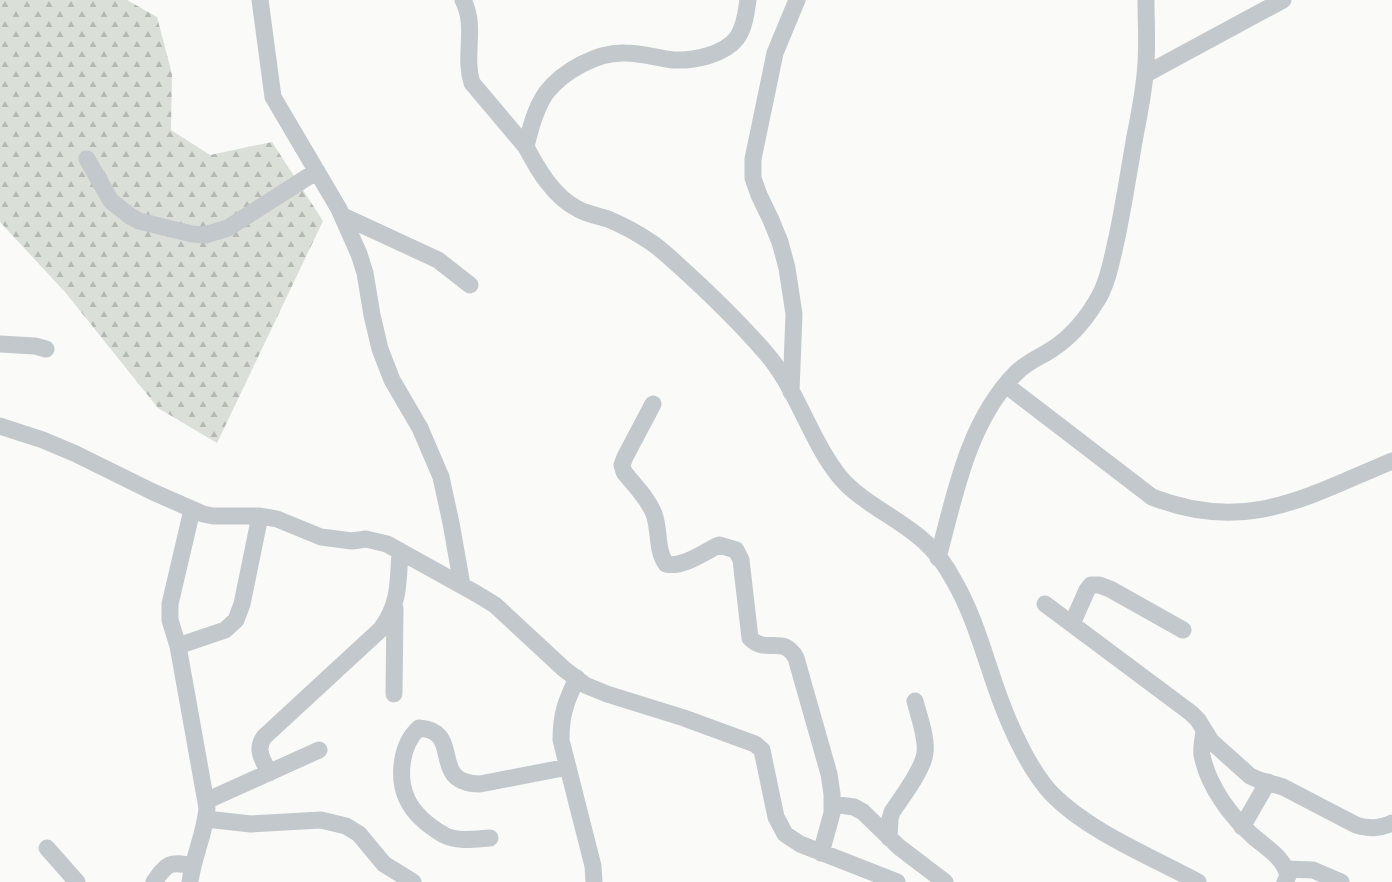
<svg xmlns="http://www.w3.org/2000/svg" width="1392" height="882" font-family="'Archivo Narrow',sans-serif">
<defs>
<pattern id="forest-firs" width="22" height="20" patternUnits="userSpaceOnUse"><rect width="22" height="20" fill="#dadfd7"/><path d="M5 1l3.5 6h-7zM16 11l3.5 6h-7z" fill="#b4b9b4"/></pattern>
</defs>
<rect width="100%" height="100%" fill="#fafaf8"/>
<!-- forest -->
<path fill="url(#forest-firs)" d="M 0,0 L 127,0 L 157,17 L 172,74 L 171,130 L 210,155 L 272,142 L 323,221 L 217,443 L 158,408 L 65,292 L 0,222 Z"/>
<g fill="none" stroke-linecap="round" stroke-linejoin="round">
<!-- minor -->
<path stroke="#c3c8cc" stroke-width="17" d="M 260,0 L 273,97 L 339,209 L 359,254 L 365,273 L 372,315 L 380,349 L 392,380 L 420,428 L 441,477 L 451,523 L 462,585
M 463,0 C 477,27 463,55 472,83 L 526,147
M 748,0 C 746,12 745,27 737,38 C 724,55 694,61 673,60 C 657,58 641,53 625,53 C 597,52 563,71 546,93 C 535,109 530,129 526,147 C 538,170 554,197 578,209 C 587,214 598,216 608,219 C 622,225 636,232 649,241 C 659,247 668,256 677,264 C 707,291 738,321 765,352 C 797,388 809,438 839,476 C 862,504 898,517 925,542 C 936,552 946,566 953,579 C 975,616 985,659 1000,699 C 1011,729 1030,771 1052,794 C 1089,832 1152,857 1198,882
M 1146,74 L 1283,0
M 87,159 L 111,201 L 130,216 L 139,221 L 192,234 L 205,235 L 228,228 L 317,171
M 343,216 L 438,260 L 470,285
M 0,344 L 35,346 L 46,349
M 1006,385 L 1152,497 C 1246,534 1306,497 1392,461
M 791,392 L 794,314 L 787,268 L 780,242 L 771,220 L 759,195 L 753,178 L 753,159 L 775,53 L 797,0
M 653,404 L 625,457 L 622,465 L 624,472 C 634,485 648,498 654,514 C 660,530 656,550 666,564 C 683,568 704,552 719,545 L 736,550 L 741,560 L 750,638 C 766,655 783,634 796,658 L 829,774 L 832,794 L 832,813 L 821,853
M 0,426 L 43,440 L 76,454 L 153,492 L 203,514 L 213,516 L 260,516 L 277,519 L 321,537 L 352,541 L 366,539 L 387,544 L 477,594 L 495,605 L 564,669 L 585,685 L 607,694 L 684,718 L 755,744 L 762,750 L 776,817 L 785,834 L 800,844 L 897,882
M 938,558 C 955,494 968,422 1016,373 C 1025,364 1035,359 1046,353 C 1067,341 1084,322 1096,302 C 1108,284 1112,258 1117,237 C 1124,204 1129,170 1135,136 C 1139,116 1143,95 1145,75 C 1148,50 1146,25 1146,0
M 1045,604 L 1191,713 L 1198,720 L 1211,741 L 1250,776 L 1259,780 L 1283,787 L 1356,825 C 1369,829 1379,829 1392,823
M 1072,624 L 1087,590 L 1091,585 L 1099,585 L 1110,589 L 1183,630
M 178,646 L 225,630 L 236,620 L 242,604 L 260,516
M 577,678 C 566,702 561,713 561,740 L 593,866 L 594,882
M 394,694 L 395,608
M 1204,731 C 1203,739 1201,748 1202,755 C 1208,786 1231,817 1254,837 C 1268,849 1284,858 1288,876 L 1285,882
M 269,773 C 263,760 255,750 264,737 L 381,629 C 400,604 398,581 400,551
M 206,801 L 319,750
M 832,804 L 854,807 L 863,812 L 899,847 L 945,882
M 206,819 L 251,824 L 321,820 L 346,826 L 359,834 L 384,864 L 413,882
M 1242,827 L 1268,782
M 490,838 C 475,839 458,842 444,835 C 430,827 414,814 407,799 C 397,777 401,744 419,728 C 465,731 427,783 480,784 L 568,767
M 889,838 L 890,819 L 892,812 C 902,797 923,770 925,753 C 927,737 919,717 915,701
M 47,848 L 77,882
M 1286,869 L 1313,870 L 1341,882
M 154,882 C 167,863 170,861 192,866
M 190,882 C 193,857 205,834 207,808 L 178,646 L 170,620 L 170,604 L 192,510"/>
</g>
</svg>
